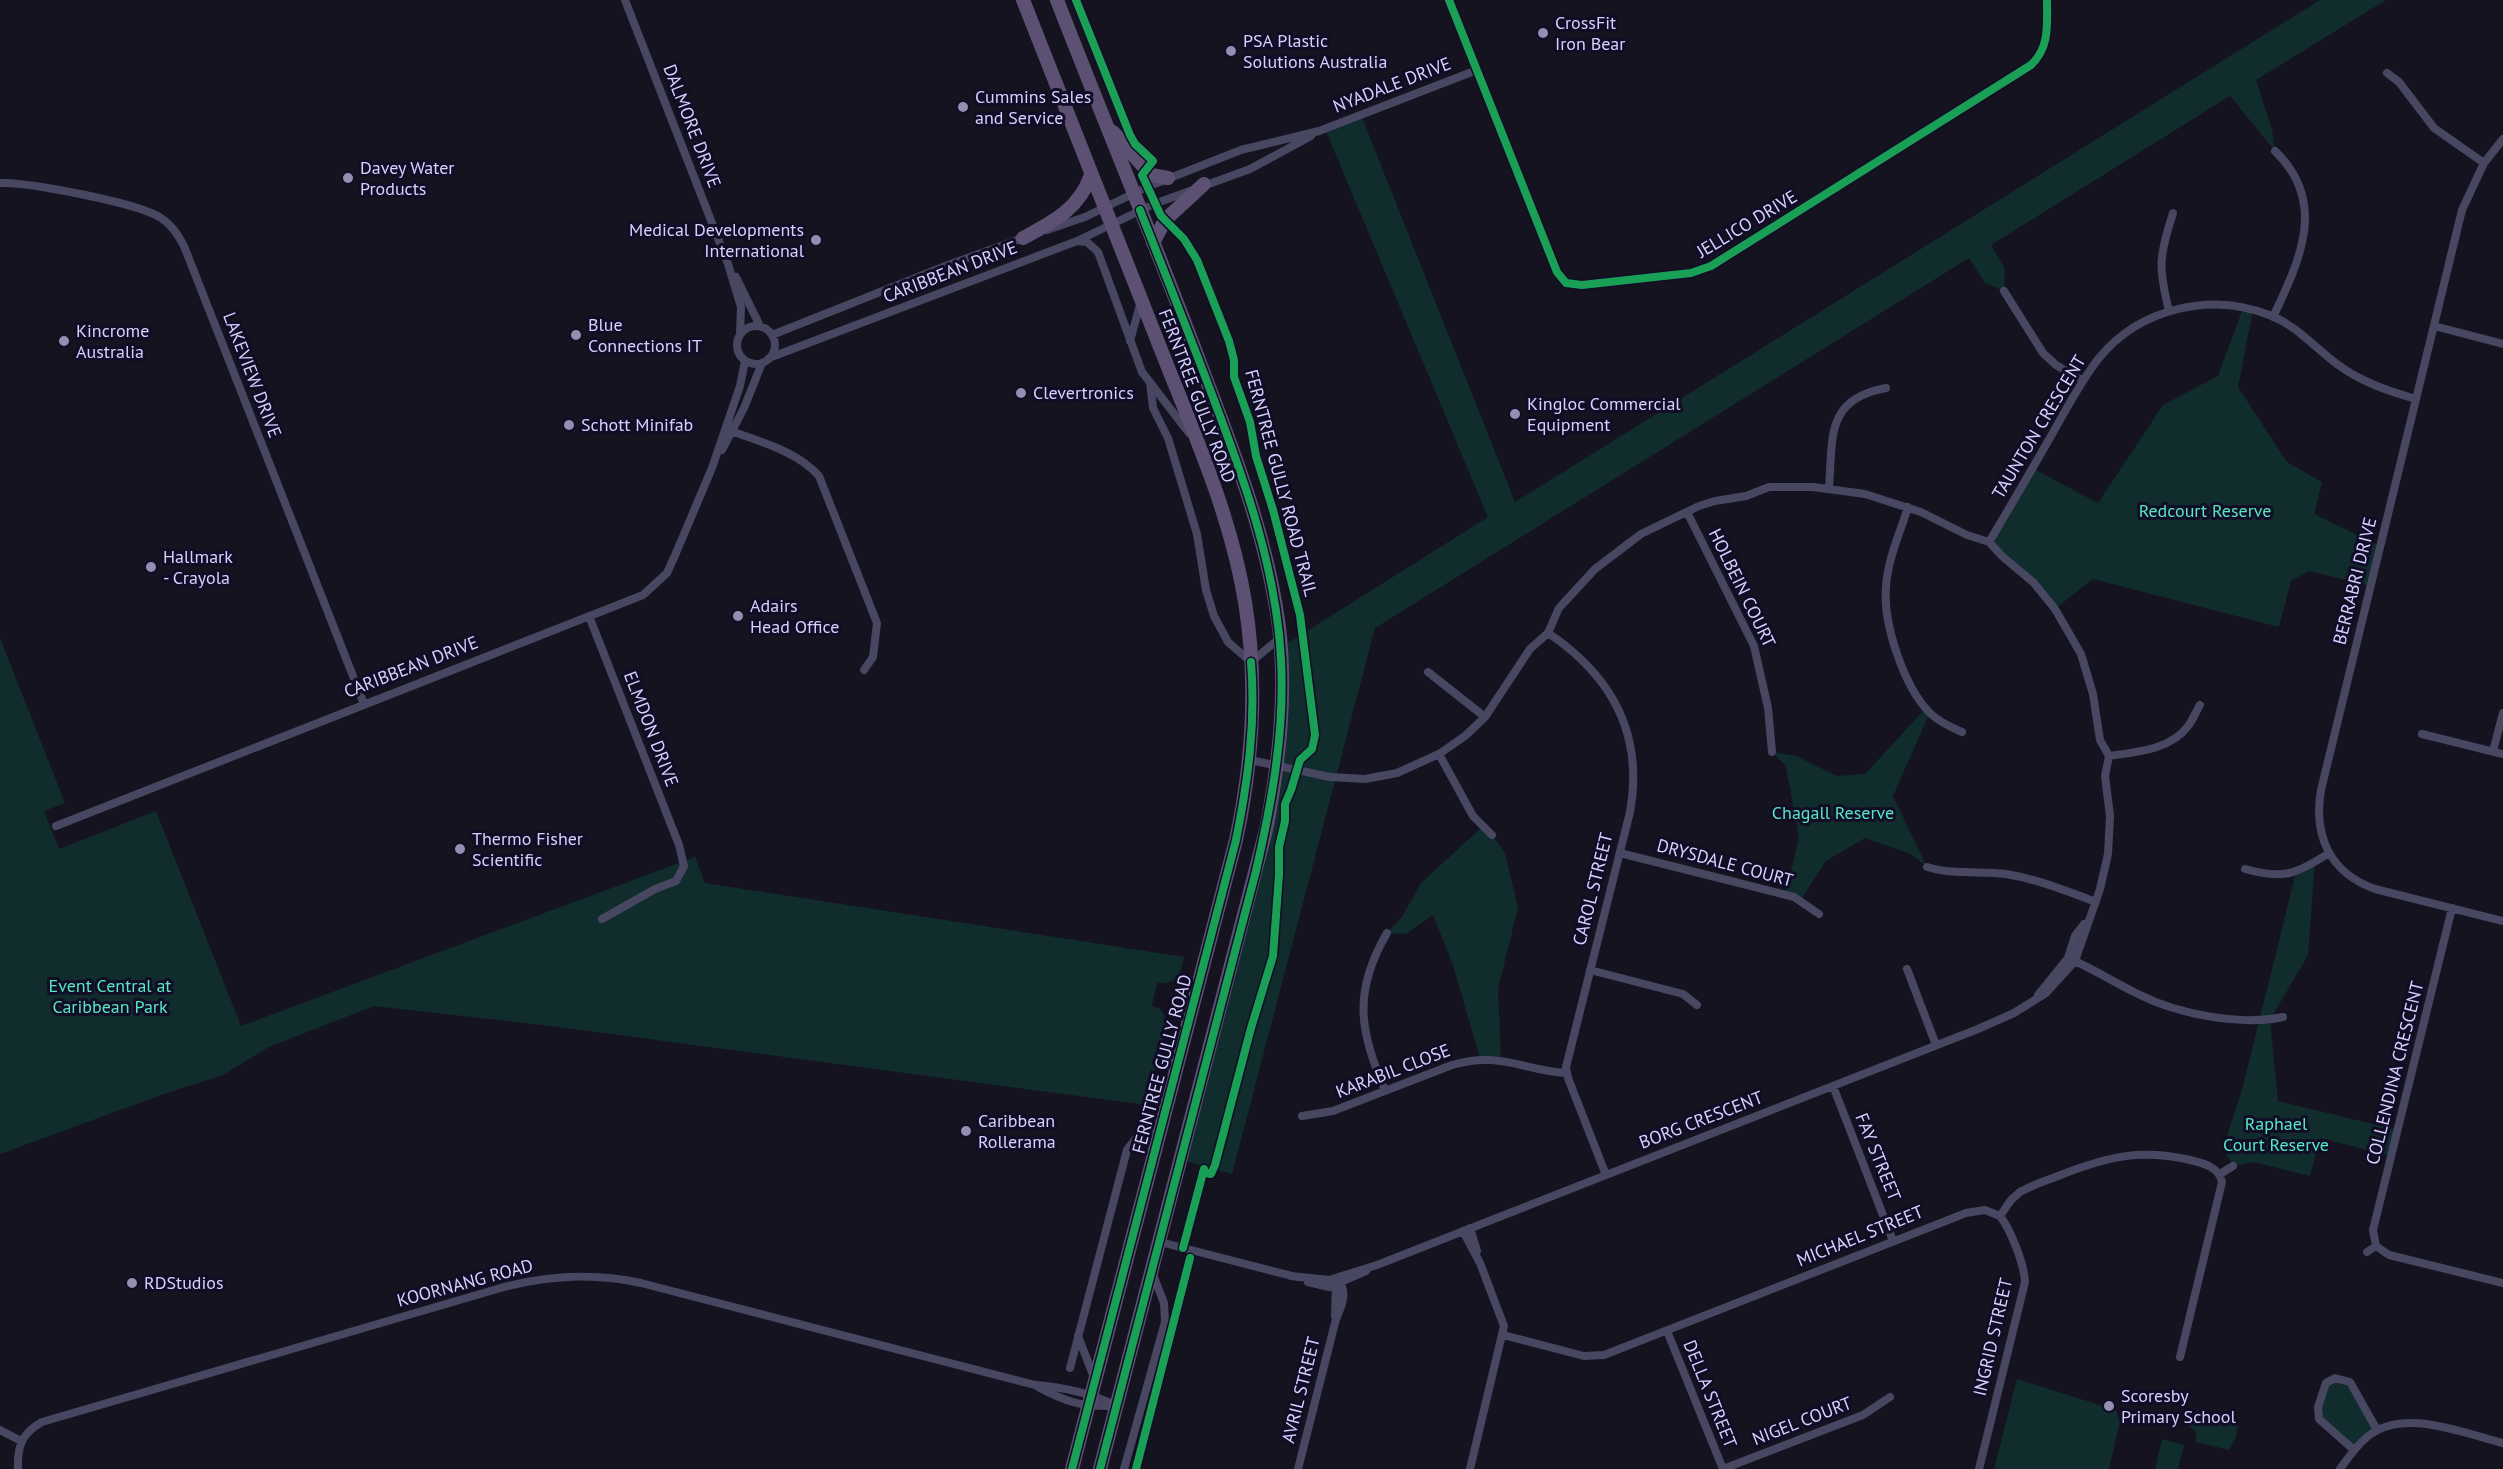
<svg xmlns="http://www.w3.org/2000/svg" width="2503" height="1469" font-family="'PT Sans',sans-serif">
<rect width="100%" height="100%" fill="#151320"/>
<!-- green -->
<path fill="#112c2d" d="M 2320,0 L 2386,0 L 2256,80 L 2272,130 L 2275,151 L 2230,96 L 1991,245 L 2005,269 L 2004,291 L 1985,283 L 1969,258 L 1375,628 L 1232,1174 L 1181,1160 L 1266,830 L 1280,648 L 1488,517 L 1325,129 L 1361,115 L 1515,502 Z
M 2243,308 L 2253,310 L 2238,387 L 2287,462 L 2322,482 L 2314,514 L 2380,546 L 2371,586 L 2309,571 L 2291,581 L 2279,627 L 2093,579 L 2055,609 L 1989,542 L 2032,468 L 2098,503 L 2163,405 L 2218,376 Z
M 0,638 L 65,803 L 44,811 L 59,849 L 156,811 L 241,1026 L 695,857 L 705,883 L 1184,957 C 1179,976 1179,984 1157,983 L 1152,1006 L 1160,1009 L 1167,1020 L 1147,1105 L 551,1026 L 374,1006 L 269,1047 L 223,1075 L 164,1094 L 0,1154 Z
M 1926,708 L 1930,712 L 1893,796 L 1927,867 L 1911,854 L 1865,838 L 1826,861 L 1800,901 L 1785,895 L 1799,838 L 1786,766 L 1772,752 L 1796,756 L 1837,776 L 1865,774 Z
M 1482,827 L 1492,835 L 1505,853 L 1518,908 L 1498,989 L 1501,1060 L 1480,1059 L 1453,965 L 1433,915 L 1406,934 L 1387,933 L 1402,917 L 1421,883 Z
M 2315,862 L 2308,955 L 2270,1020 L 2278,1101 L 2398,1130 L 2391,1156 L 2320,1138 L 2310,1176 L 2254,1162 L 2233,1166 L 2223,1148 L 2242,1090 L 2292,888 L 2296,872 Z
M 2017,1379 L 2116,1410 L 2120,1422 L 2109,1469 L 1994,1469 Z
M 2346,1380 L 2377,1430 L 2354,1450 L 2322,1424 L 2318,1407 L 2326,1383 Z
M 2203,1414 L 2232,1416 L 2238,1421 L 2236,1438 L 2229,1450 L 2196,1442 L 2196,1432 L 2188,1425 L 2191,1415 Z
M 2162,1439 L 2184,1445 L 2178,1469 L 2155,1469 Z"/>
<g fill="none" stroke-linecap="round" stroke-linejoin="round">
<!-- street -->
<path stroke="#484761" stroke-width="8" d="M 625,0 L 728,264 L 741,307 L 740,334
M 1449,0 L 1557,272 L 1566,283 L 1582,285 L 1691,273 L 1711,266 L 2031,65 C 2050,47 2047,24 2047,0
M 2387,73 L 2399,82 L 2434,128 L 2484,163
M 2503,139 L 2484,163 L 2462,210 L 2321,790 C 2313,836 2330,873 2375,889 L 2503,921
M 0,183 C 28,182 139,203 161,218 C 172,225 178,235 184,246 L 364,704
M 1047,230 L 1085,217 L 1147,187 L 1241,150 L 1319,131 L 1477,70
M 1077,241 L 1087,242 L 1098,252 L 1142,372 L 1189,433
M 736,277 L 760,326
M 2004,291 L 2043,353 L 2056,365 L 2083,381
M 2169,311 C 2158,267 2159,256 2173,213
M 2273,317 C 2300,260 2328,202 2275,151
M737 345a19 19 0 1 1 38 0a19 19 0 1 1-38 0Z
M 2434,326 L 2503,344
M 772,335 L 948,265 L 1026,237
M 1130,341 L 1141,301
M 769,358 L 1077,241 L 1154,204 L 1250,169 L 1311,136
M 1150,382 L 1153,408 L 1168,438 L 1197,534 L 1206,590 L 1214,616 L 1228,642 L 1251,662 L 1280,638
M 725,429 C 756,440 797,451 819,476 L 877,623 L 873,657 L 864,670
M 722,450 L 744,408 L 762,363
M 1829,488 C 1833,438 1825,399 1886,388
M 1908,507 C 1900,533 1887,561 1886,588 C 1883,624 1904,687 1930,713 C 1939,722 1950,727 1962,732
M 1687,512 L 1754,646 L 1768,708 L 1772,752
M 1989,542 C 2010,507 2031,471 2051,436 C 2066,410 2080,382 2099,358 C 2140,308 2212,291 2272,316 C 2298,327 2315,348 2337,364 C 2361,382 2388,391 2416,399
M 589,616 L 679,845 L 684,866 L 676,881 L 655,889 L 602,919
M 1548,633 C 1612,676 1644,734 1630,812 L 1566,1067 L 1568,1078 L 1606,1175
M 1428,672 L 1485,717
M 2422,734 L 2503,754
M 2493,751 L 2503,713
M 1439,754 L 1473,816 L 1492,835
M 2109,756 C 2135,752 2171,750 2188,726 C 2193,720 2196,711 2200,705
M 1250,760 L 1330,777 L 1365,779 L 1397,773 L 1439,754 L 1465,736 L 1485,717 L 1530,649 L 1548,633 L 1559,608 L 1595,569 L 1641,534 L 1699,506 L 1715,501 L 1746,496 L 1769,487 L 1813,487 L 1865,494 L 1921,512 L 1967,535 L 1989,542 L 2003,557 L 2034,583 L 2055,609 L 2081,654 L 2093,694 L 2100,740 L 2109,756 L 2105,776 L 2110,816 L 2108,854 L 2100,889 L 2075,961 L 2046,993 L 2014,1013 L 1978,1029 L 1377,1265 L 1329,1280 L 1291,1276
M 56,826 L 643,595 L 667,573 L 676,553 L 712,468 L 740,386 L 745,361
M 1620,853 L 1794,897 L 1819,914
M 1927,867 C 1953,875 1980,871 2006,874 C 2037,879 2067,891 2096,902
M 2245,869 C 2283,880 2297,874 2329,853
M 2068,958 C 2092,968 2115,983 2138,994 C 2177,1014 2240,1026 2283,1017
M 1907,969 L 1936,1045
M 1590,970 L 1683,994 L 1697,1005
M 2038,995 L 2068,958 L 2075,936 L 2084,924
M 1833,1086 L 1893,1241
M 1385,1090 C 1359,1031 1353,991 1387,933
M 1302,1116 L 1333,1111 L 1452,1065 C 1500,1051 1522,1070 1566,1073
M 2220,1174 L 2233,1166
M 1470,1228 L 1477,1251
M 1463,1231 L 1480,1263 L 1504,1326 L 1470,1469
M 1160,1242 L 1296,1277
M 2376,1246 L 2373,1230 L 2452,908
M 1183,1248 L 1204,1169
M 2367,1252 L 2376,1246 L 2389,1255 L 2503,1283
M 1308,1282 L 1329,1287 L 1366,1271
M 1335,1316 L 1336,1281
M 1667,1331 L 1723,1469 L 1863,1415 L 1890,1397
M 1503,1335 L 1584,1356 L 1604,1355 L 1966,1213 L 1985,1210 L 2000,1216 L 2011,1200 L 2020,1192 C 2034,1184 2049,1180 2063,1174 C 2110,1156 2141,1149 2190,1160 C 2203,1163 2219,1167 2222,1182 L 2180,1357
M 1078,1336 L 1095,1380
M 1070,1368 L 1127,1150 L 1136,1138 L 1162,1125
M 1038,1387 C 1066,1402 1082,1407 1114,1406
M 0,1430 L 21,1441
M 2354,1450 L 2319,1419 L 2318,1407 L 2326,1383 L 2335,1378 L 2350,1382 L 2377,1430
M 18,1469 C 17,1446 22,1433 42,1422 L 504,1287 C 551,1275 594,1273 641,1283 L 1035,1385 C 1065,1387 1090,1393 1117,1406
M 1124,1469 L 1165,1322 L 1164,1303 L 1152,1272
M 1298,1469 L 1336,1319 C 1342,1306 1348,1292 1338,1279
M 1979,1469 L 2025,1282 C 2024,1264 2011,1230 2000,1216
M 2340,1469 C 2348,1458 2356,1446 2367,1437 C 2403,1407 2463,1433 2503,1443"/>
<!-- primary -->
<path stroke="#5c5172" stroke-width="14" d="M 1023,0 C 1066,111 1111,221 1154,332 C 1188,420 1230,509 1245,602 C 1258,682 1253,761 1236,840 L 1072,1469
M 1057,0 C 1105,124 1157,247 1203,371 C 1235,455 1267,537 1279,627 C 1287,695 1279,763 1266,830 L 1100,1469
M 1113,132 L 1151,175 L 1168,178
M 1023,238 C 1053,222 1079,209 1091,175
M 1153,243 L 1165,220 L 1204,184"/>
<defs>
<path id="cycleway" d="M 1076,0 L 1130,135 L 1135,144 L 1153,161 L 1142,175 L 1161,216 L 1184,239 L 1197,260 L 1229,341 L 1234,360 L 1234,377 L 1250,422 L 1256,456 L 1273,510 L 1300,615 L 1315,735 L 1312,749 L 1300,760 L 1291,790 L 1285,804 L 1285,821 L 1279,847 L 1279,875 L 1273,956 L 1251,1028 L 1215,1165 L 1211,1174 L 1203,1172
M 1449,0 L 1557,272 L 1566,283 L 1582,285 L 1691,273 L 1711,266 L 2031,65 C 2050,47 2047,24 2047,0
M 1183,1248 L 1204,1169
M 1072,1469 L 1236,840 C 1248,781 1256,722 1251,662
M 1100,1469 L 1256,871 C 1272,801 1285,731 1281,659 C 1276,566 1244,479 1211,392 C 1188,331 1164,271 1140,210
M 1136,1469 L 1190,1258"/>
</defs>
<!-- cycleway casing -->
<use href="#cycleway" stroke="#110d26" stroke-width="11"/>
<!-- cycleway -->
<use href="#cycleway" stroke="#1a9f57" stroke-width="8"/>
</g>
<!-- markers -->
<g fill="#928fb1" stroke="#110d26" stroke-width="2">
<circle cx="1543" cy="33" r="6"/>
<circle cx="1231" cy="51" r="6"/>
<circle cx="963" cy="107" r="6"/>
<circle cx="348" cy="178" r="6"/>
<circle cx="816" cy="240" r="6"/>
<circle cx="576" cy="335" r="6"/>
<circle cx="64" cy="341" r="6"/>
<circle cx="1021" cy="393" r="6"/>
<circle cx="1515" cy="414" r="6"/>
<circle cx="569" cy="425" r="6"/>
<circle cx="151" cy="567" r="6"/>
<circle cx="738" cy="616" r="6"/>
<circle cx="460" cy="849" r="6"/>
<circle cx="966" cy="1131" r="6"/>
<circle cx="132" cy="1283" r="6"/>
<circle cx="2109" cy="1406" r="6"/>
</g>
<g text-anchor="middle" stroke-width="6" stroke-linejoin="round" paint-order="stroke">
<!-- poi labels -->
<g font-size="18" fill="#d6d2ff" stroke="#110d26" text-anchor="start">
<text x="1555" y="29">CrossFit<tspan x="1555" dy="21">Iron Bear</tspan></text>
<text x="1243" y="47">PSA Plastic<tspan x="1243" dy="21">Solutions Australia</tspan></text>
<text x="975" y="103">Cummins Sales<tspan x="975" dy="21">and Service</tspan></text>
<text x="360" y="174">Davey Water<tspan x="360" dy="21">Products</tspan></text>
<text x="804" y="236" text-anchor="end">Medical Developments<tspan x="804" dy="21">International</tspan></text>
<text x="588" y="331">Blue<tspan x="588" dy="21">Connections IT</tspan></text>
<text x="76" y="337">Kincrome<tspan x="76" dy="21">Australia</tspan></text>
<text x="1033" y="399">Clevertronics</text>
<text x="1527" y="410">Kingloc Commercial<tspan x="1527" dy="21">Equipment</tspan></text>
<text x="581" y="431">Schott Minifab</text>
<text x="163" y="563">Hallmark<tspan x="163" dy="21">- Crayola</tspan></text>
<text x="750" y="612">Adairs<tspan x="750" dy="21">Head Office</tspan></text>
<text x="472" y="845">Thermo Fisher<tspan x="472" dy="21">Scientific</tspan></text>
<text x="978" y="1127">Caribbean<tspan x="978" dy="21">Rollerama</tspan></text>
<text x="144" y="1289">RDStudios</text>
<text x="2121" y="1402">Scoresby<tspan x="2121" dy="21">Primary School</tspan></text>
</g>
<!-- street labels -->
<g font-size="18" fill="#d6d2ff" stroke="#110d26">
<text transform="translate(1392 85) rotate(-21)" y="6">NYADALE DRIVE</text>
<text transform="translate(692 126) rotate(69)" y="6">DALMORE DRIVE</text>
<text transform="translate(1747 224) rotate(-31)" y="6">JELLICO DRIVE</text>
<text transform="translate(950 272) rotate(-21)" y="6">CARIBBEAN DRIVE</text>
<text transform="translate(252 375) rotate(69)" y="6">LAKEVIEW DRIVE</text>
<text transform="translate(1197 396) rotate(69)" y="6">FERNTREE GULLY ROAD</text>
<text transform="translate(2039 427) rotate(-59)" y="6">TAUNTON CRESCENT</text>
<text transform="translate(1281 483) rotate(75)" y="6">FERNTREE GULLY ROAD TRAIL</text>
<text transform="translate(2355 581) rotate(-76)" y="6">BERRABRI DRIVE</text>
<text transform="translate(1742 588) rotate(64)" y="6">HOLBEIN COURT</text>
<text transform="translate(411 667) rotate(-21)" y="6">CARIBBEAN DRIVE</text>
<text transform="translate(651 729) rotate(69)" y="6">ELMDON DRIVE</text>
<text transform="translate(1725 863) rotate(15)" y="6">DRYSDALE COURT</text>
<text transform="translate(1593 889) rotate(-76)" y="6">CAROL STREET</text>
<text transform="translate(1162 1064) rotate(-75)" y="6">FERNTREE GULLY ROAD</text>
<text transform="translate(1393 1071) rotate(-21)" y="6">KARABIL CLOSE</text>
<text transform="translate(2395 1073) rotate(-76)" y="6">COLLENDINA CRESCENT</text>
<text transform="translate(1701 1120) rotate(-21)" y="6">BORG CRESCENT</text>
<text transform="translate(1878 1157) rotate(68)" y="6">FAY STREET</text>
<text transform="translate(1860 1236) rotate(-22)" y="6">MICHAEL STREET</text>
<text transform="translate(465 1283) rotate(-15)" y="6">KOORNANG ROAD</text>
<text transform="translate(1993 1337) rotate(-77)" y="6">INGRID STREET</text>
<text transform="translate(1301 1390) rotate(-76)" y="6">AVRIL STREET</text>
<text transform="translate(1710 1394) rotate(68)" y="6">DELLA STREET</text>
<text transform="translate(1802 1421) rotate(-21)" y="6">NIGEL COURT</text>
</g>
<!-- park labels -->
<g font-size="18" fill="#55e8c1" stroke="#110d26">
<text x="2205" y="517">Redcourt Reserve</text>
<text x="1833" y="819">Chagall Reserve</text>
<text x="110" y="992">Event Central at<tspan x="110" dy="21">Caribbean Park</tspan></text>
<text x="2276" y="1130">Raphael<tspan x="2276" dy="21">Court Reserve</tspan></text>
</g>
</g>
</svg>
